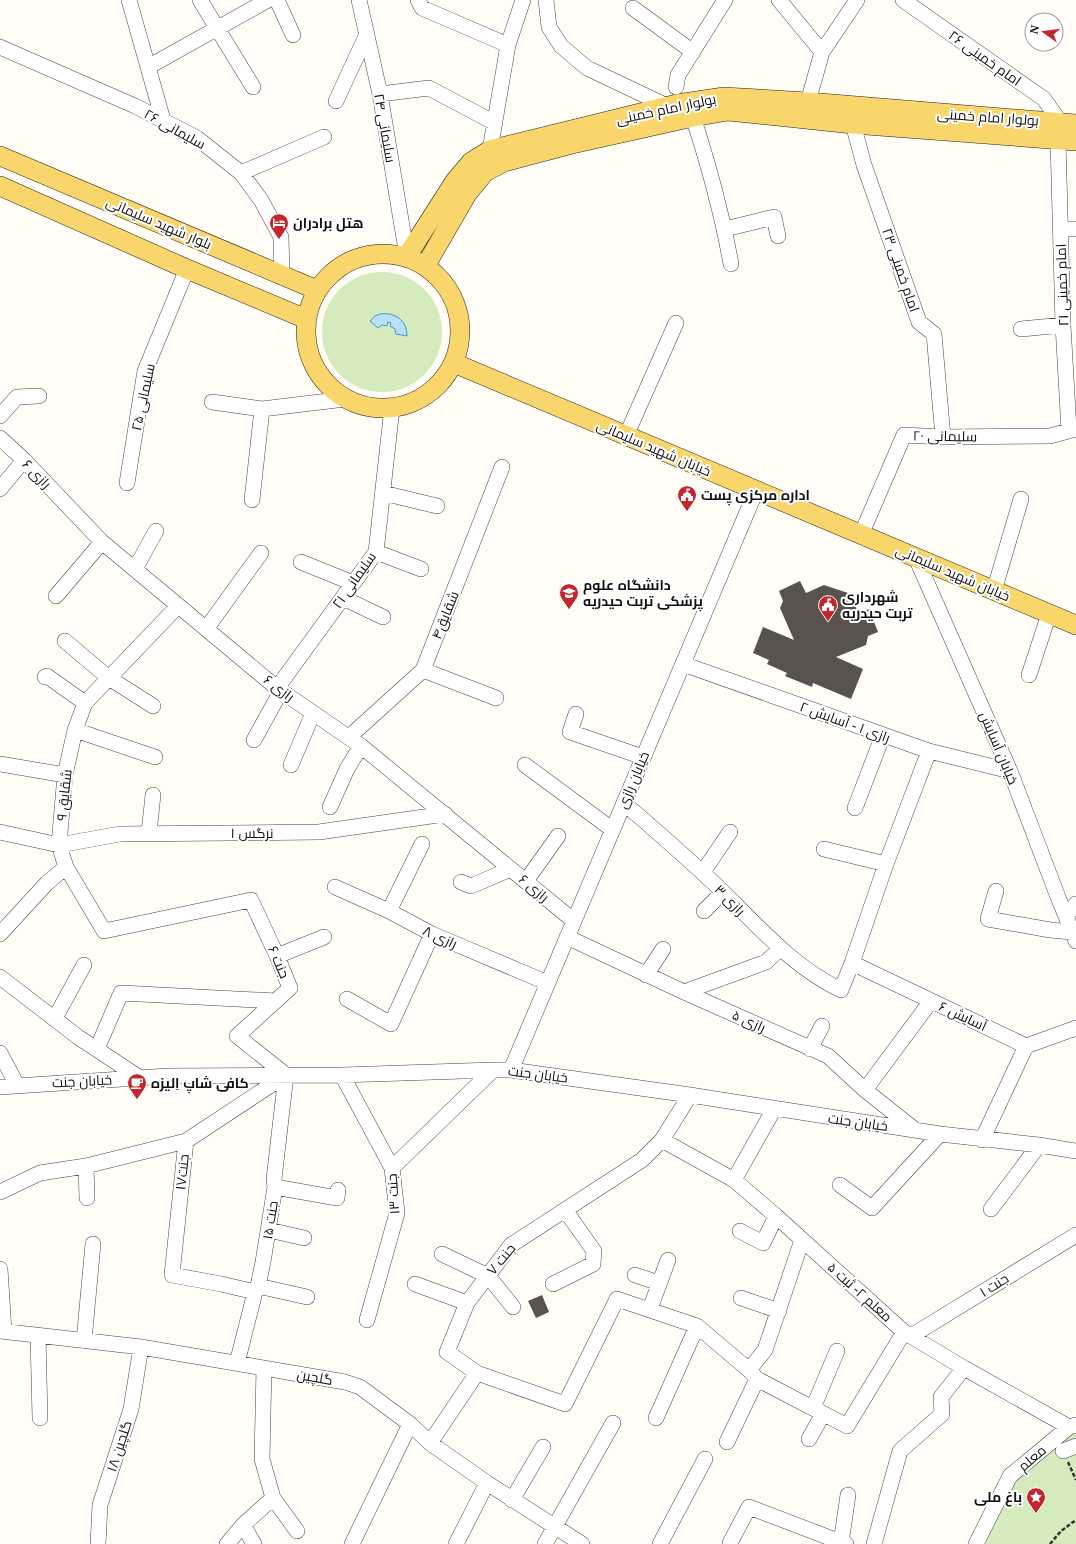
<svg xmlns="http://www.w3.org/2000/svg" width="1076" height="1544" font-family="'Noto Serif',Cairo,serif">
<rect width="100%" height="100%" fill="#fffdf5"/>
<!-- green -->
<path fill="#d5ebbd" d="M322 332a60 60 0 1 1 120 0a60 60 0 1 1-120 0Z
M 1076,1433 L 1076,1544 L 983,1544 L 1010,1485 L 1072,1434 Z"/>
<!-- water -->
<path fill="#b9e0f7" stroke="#3f96cf" d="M 380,314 C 395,312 407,320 407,336 L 396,334 L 395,329 L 390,326 L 391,323 L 388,322 L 387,326 L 382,325 L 378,328 L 370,321 L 375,316 Z"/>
<!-- building -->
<path fill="#5a524d" d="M 800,581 L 806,593 L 824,585 L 851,594 L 858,613 L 869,609 L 878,632 L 868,636 L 866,645 L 836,657 L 863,669 L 851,699 L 813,683 L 812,687 L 785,676 L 787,673 L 767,664 L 769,660 L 753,653 L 763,627 L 794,640 L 780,608 L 783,601 L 779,591 Z
M 542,1295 L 549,1312 L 536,1318 L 528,1301 Z"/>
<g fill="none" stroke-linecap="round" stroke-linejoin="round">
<defs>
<path id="minor" d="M 129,0 L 163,120
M 200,0 L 253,87
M 277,0 L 293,35
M 359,0 L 380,94 L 407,256
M 418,0 L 422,8 L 508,45
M 546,0 L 549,27 L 561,46 L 587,68 L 667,106
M 779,0 L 822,52
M 903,0 L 1044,99 L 1060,122
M 633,8 L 693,52
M 0,47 L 135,106 L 197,138 L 241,173 L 261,200 L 281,237 L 282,275
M 148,67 L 268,0
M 676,87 L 678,75 L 725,0
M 380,94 L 429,88 L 495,123
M 336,101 L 367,34
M 808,102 L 822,52 L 857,0
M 693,117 C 709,166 722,214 731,264
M 853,124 L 864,165 L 919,322 L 934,334 L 943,437
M 1058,140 L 1063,325 L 1069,430
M 490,150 L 508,45 L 523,0
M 241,173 L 324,137
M 725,229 L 774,217 L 778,236
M 1061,229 L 1076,229
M 1021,329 L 1063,325
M 212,402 L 262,409 L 345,399
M 0,416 L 17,397 L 39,396
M 626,436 L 676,323
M 0,438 L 24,460 L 102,542 L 277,688 L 361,746 L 574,921
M 127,483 L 145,371 L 187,269
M 0,489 L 24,460
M 383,493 L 437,506
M 252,500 L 262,409
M 861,535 L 904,435 L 943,437 L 1050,436 L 1076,429
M 376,552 L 421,569
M 916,558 L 1010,771 L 1058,897 L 1076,941
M 301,562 L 353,583
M 135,569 L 156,531
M 994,591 L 1021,499
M 56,596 L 102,542
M 343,598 L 383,617
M 178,606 L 85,703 L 75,730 L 65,775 L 59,845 L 66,867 L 104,931 L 251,900 L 277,956 L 290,988 L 237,1036 L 286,1075
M 206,629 L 261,553
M 65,641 L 109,678 L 153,706
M 683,664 L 929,751 L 1010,771
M 423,670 L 496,698
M 1029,675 L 1049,614
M 45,677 L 47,676 L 85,703
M 277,688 L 376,552 L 392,408
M 576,714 L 570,732 L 643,757
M 75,730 L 155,757
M 349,737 L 423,670 L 502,467
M 254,740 L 281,691
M 0,764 L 65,775
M 291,765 L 313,713
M 525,765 L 613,830
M 624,803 C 657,832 690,860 722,891 C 759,927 793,967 841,990 L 852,963 L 886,864 L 929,751
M 330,807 L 347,769 L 361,746
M 855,808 L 883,735
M 0,832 L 59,845 L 120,834 L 319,832 L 445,814
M 149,833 L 153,795
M 824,849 L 886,864
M 703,872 L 730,832
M 526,881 L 558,836
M 461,882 L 471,886 L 511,869
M 335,887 L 389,911 L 432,934 L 548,983
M 996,891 L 988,919 L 1050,930 L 1072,932
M 389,911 L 422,844
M 704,911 L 723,892
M 1066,916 L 1076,904
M 0,934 L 47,883 L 66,867
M 567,937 L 684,992 L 828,1056 L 865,1090 L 914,1129
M 277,956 L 324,937
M 852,963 L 1026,1046 L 1076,1028
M 646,975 L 663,949
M 0,977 L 78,1037 L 140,1078
M 684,992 L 766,962 L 780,949
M 347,999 L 391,1024 L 432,934
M 55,1018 L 84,965
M 97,1049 L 121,993 L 276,1001
M 810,1049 L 822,1026
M 0,1053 L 17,1085
M 511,1070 L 756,491
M 342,1075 L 392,1168 L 397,1213 L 367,1320
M 0,1087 L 168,1076 L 342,1075 L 493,1070 L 511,1070 L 690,1095 L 940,1134 L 1039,1145 L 1076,1151
M 865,1090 L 931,1001
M 662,1140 L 734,1180 L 776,1216 L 904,1332 L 964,1368 L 1069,1427
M 982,1140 L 1026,1046
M 186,1141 L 172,1275 L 221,1284 L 255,1292
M 86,1166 L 87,1198
M 392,1168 L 493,1070
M 734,1180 L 774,1109
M 840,1185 L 872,1208 L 940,1134
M 275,1187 L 337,1198 L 338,1190
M 0,1192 L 40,1173 L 86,1166 L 186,1141 L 286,1075
M 991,1209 L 1039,1145
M 269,1230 L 304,1238
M 740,1231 L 763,1243 L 776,1216
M 442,1254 L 488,1276 L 513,1307
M 0,1269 L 4,1331
M 635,1275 L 659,1283
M 415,1284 L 467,1303
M 553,1284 L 593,1264 L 594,1251 L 565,1210
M 258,1286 L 307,1297
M 741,1298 L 779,1311
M 650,1309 L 668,1260
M 0,1331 L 141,1347 L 345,1382 L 360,1387 L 410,1424 L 430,1443 L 487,1483 L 582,1544
M 38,1336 L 40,1418
M 911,1336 L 1076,1235
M 84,1341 L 93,1244
M 237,1363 L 255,1292 L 258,1286 L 263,1262 L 275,1187 L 274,1179 L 286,1075
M 749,1370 L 765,1350 L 802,1240
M 477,1373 L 565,1404 L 617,1299 L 697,1326 L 749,1370 L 757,1379 L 847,1426 L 904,1332
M 813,1408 L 837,1351
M 656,1418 L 697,1326
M 809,1439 L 823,1414
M 727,1442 L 757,1379
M 430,1443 L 477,1373 L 447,1352 L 467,1303 L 511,1245 L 642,1160 L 662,1140 L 690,1095
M 1063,1451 L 1076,1446
M 273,1498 L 297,1531
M 512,1500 L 543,1447
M 243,1525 L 254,1544
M 730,1543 L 749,1507 L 846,1544
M 98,1544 L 100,1505 L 131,1409 L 141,1347
M 227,1544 L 243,1525 L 273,1498 L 262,1459 L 264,1368
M 352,1544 L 410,1424
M 456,1544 L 487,1483
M 545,1544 L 613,1423
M 660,1544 L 705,1459
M 843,1544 L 842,1536 L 848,1495
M 874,1544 L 900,1451 L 942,1414 L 941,1397 L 964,1368
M 976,1544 L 1010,1476 L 1069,1427 L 1076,1425"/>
<path id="major" d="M 0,156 L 317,290
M 0,186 L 187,269 L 306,319
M306 331a77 77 0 1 1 154 0a77 77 0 1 1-154 0Z
M 407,256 L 455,181 L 471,162 L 490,150 L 677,104 L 724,97 L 808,102 L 1076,124
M 426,265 L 467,194 L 485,172 L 504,162 L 572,144 L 693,117 L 728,111 L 853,124 L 1076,141
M 454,363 L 1076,625"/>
</defs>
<!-- minor casing -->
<use href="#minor" stroke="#444" stroke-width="16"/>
<!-- major casing -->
<use href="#major" stroke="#222" stroke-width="20"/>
<!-- path -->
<path stroke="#333" stroke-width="2.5" stroke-dasharray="4 2" stroke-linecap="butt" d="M 1068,1462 L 1076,1480
M 1050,1544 L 1061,1531 L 1076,1520"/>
<!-- minor -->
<use href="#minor" stroke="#fff" stroke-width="15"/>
<!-- major -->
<use href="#major" stroke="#f9d66b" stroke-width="19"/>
</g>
<!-- icons -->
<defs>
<symbol id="hotel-pin" viewBox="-11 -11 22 30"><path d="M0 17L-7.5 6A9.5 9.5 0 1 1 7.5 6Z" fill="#c4262e" stroke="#fff"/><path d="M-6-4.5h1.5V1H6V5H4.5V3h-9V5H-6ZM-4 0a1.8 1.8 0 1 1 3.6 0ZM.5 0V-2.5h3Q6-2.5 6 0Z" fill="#fff"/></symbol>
<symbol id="civic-pin" viewBox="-11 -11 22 30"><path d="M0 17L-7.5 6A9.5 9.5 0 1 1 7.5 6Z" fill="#c4262e" stroke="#fff"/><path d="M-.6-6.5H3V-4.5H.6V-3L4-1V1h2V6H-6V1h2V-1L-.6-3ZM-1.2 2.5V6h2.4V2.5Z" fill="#fff"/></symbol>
<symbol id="university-pin" viewBox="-11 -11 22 30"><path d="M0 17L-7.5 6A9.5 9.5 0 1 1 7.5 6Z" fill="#c4262e" stroke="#fff"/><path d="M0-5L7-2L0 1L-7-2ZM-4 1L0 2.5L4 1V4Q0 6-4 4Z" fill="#fff"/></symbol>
<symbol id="cafe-pin" viewBox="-11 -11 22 30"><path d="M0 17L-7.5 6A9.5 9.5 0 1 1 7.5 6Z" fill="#c4262e" stroke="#fff"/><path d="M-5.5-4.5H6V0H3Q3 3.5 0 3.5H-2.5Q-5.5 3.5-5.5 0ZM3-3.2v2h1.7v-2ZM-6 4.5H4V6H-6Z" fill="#fff"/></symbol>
<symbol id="sight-pin" viewBox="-11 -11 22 30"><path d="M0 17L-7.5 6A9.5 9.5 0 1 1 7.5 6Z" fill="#c4262e" stroke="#fff"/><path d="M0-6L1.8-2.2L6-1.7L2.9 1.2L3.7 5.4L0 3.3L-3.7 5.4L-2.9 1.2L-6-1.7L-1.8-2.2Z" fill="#fff"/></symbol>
</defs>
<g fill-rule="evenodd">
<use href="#hotel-pin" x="268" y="212" width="22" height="30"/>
<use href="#civic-pin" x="676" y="484" width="22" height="30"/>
<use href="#university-pin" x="558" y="582" width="22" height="30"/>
<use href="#civic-pin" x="817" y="594" width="22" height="30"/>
<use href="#cafe-pin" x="126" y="1072" width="22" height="30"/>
<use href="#sight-pin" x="1025" y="1486" width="22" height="30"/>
</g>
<g text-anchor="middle" stroke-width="4" stroke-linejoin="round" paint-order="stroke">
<!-- street labels -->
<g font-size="14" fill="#111" stroke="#fff">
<text transform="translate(985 58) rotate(35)" y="5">امام خمینی ۲۶</text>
<text transform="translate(666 109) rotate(-12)" y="5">بولوار امام خمینی</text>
<text transform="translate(988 117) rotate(4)" y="5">بولوار امام خمینی</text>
<text transform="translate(385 128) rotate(80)" y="5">سلیمانی ۲۴</text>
<text transform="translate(175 129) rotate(29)" y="5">سلیمانی ۲۶</text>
<text transform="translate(159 223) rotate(23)" y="5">بلوار شهید سلیمانی</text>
<text transform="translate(901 270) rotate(71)" y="5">امام خمینی ۲۳</text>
<text transform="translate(1062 285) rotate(-92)" y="5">امام خمینی ۲۱</text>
<text transform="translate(143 397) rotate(-78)" y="5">سلیمانی ۲۵</text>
<text transform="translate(945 436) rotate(1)" y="5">سلیمانی ۲۰</text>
<text transform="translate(654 448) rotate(23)" y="5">خیابان شهید سلیمانی</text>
<text transform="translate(37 474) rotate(46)" y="5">رازی ۶</text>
<text transform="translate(953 573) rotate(23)" y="5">خیابان شهید سلیمانی</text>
<text transform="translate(354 580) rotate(-55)" y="5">سلیمانی ۲۱</text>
<text transform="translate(445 615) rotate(-68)" y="5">شقایق۴</text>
<text transform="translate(279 688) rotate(37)" y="5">رازی ۶</text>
<text transform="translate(845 722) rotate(20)" y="5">رازی ۱ - آسایش ۲</text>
<text transform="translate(999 748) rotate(67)" y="5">خیابان آسایش</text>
<text transform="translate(633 780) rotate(-67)" y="5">خیابان رازی</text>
<text transform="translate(64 795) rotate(-84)" y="5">شقایق ۹</text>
<text x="252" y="838">نرگس ۱</text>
<text transform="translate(534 888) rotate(40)" y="5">رازی ۶</text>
<text transform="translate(730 900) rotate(45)" y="5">رازی ۳</text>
<text transform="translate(440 937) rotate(25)" y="5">رازی ۸</text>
<text transform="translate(279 962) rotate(67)" y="5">جنت ۶</text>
<text transform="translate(963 1016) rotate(25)" y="5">آسایش ۶</text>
<text transform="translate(749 1021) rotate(24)" y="5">رازی ۵</text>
<text transform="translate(538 1074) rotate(7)" y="5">خیابان جنت</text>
<text transform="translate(82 1081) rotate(-3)" y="5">خیابان جنت</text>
<text transform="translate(858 1122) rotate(8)" y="5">خیابان جنت</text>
<text transform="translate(182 1172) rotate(-84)" y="5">جنت۱۷</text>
<text transform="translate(393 1194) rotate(-94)" y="5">جنت ۱۳</text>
<text transform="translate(270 1220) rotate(-81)" y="5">جنت ۱۵</text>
<text transform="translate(501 1259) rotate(-50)" y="5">جنت ۷</text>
<text transform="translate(994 1285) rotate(-32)" y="5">جنت ۱</text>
<text transform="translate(860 1292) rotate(42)" y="5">معلم ۲- ثبت ۵</text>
<text transform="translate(315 1377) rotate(10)" y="5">گلچین</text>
<text transform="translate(119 1446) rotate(-72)" y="5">گلچین ۱۸</text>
<text transform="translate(1032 1458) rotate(-40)" y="5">معلم</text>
</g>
<!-- poi labels -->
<g font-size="14" font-weight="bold" fill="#111" stroke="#fff" text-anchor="start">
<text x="293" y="228">هتل برادران</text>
<text x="701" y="500">اداره مرکزی پست</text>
<text x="583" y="590">دانشگاه علوم<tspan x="583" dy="16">پزشکی تربت حیدریه</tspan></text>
<text x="842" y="602">شهرداری<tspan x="842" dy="16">تربت حیدریه</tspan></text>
<text x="151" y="1088">کافی شاپ اِلیزه</text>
<text x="1022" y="1502" text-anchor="end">باغ ملی</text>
</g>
</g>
<!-- north arrow -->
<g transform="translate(1044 32) rotate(284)"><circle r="19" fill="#ffffff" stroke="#a0a0a0"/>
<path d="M0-3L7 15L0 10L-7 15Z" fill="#c4262e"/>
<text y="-6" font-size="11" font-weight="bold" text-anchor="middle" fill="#111111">N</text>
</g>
</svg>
